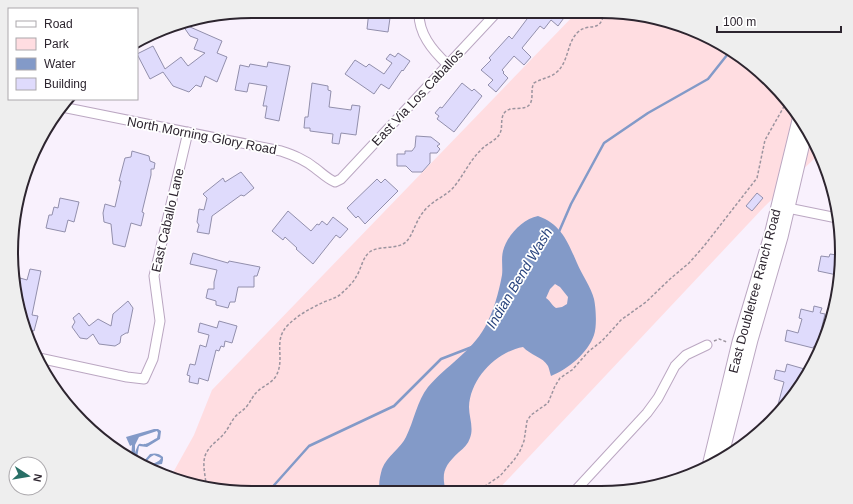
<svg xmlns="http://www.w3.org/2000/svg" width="853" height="504" font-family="Helvetica,sans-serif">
<rect width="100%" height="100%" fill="#f9f1fd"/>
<!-- green -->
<path fill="#ffdde1" d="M 578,11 L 617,12 L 679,24 L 735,52 L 802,118 L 817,156 L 765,206 L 496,492 L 236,492 L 174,480 L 170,478 L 194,435 L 212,390 Z"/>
<!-- water -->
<path fill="#839ac8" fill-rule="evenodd" d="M 538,216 C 561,224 568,242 577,263 C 582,275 591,287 594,299 C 596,308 597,327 594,335 C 588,353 568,369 551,376 C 550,373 549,368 548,366 C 543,357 530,355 523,347 C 496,352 470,379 469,407 C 469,417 474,428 470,438 C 468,444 464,448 459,452 C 444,466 441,473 446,492 L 380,492 C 378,485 380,476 382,469 C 387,456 401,448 406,437 C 414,421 417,401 428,387 C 446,366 471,352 485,327 C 493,313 499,292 502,275 C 503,268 501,259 503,251 C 507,236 522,219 538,216 ZM 555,284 L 560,287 L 568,297 L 567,304 L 562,307 L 556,308 C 551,305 551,301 546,298 L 550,289 Z
M 154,429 L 158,429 L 161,431 L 160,439 L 147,447 L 139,446 L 137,458 L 139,460 L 144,461 L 150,454 C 155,453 159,453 163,457 L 163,460 L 162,464 L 155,465 L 149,467 L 147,467 C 151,463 159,463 161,458 L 154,455 C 145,459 148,467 135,461 L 135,455 L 133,460 L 131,459 L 132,445 L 130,446 L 126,437 C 135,434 145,432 154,429 ZM 157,431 L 158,433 L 157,438 C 154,439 152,441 148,443 C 139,447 140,438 135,453 L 135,445 L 139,437 Z"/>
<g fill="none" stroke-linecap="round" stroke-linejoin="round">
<!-- stream -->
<path stroke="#839ac8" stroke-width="2.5" d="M 558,234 L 571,204 L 604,143 L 648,113 L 708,79 L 731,50
M 268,492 L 309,446 L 394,406 L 441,359 L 472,347"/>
</g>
<!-- building -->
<path fill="#dfdbfc" stroke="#928fac" d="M 369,11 L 383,11 L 382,17 L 390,18 L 388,32 L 367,29 Z
M 533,11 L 569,11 L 558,26 L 551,20 L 544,29 L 540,26 L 522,48 L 531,57 L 524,65 L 514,56 L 502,70 L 504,72 L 503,73 L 508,78 L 496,92 L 488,85 L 493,80 L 481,70 L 491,60 L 489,58 L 509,36 L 512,39 Z
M 181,23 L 222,41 L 217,53 L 227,57 L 217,82 L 205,76 L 201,87 L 196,85 L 189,92 L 173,86 L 163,72 L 150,79 L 137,54 L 153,46 L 165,69 L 181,57 L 188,66 L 205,53 L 194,49 L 198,39 L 190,36 Z
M 398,53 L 410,61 L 403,71 L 402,70 L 389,89 L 381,84 L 374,94 L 345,74 L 355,60 L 366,67 L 369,64 L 384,74 L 392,63 L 386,59 L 390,54 L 395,57 Z
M 268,62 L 290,66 L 279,121 L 265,118 L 267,106 L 263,106 L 267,86 L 249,83 L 247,92 L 235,90 L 240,65 L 249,67 L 250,64 L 267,67 Z
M 312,83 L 328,86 L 328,90 L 331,91 L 329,107 L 351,110 L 352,105 L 360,106 L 356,135 L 341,133 L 339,144 L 332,143 L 333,134 L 310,131 L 310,128 L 304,128 L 305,117 L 308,117 Z
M 462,83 L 472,91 L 474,89 L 482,96 L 454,132 L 437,119 L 439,116 L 435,113 L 440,107 L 442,108 Z
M 416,136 L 431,137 L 440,144 L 437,146 L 440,149 L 437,153 L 430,153 L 430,163 L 422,172 L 412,172 L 406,166 L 397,166 L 397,154 L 405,154 L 405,151 L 412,151 L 415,147 Z
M 132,151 L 149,156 L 150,161 L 155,163 L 154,169 L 151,169 L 151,175 L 142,212 L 144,213 L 141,226 L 131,223 L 125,247 L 113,244 L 111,224 L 104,222 L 103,213 L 105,204 L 115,207 L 121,181 L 119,181 L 125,158 L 131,157 Z
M 241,172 L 254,188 L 244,196 L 241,195 L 212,216 L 209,234 L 197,232 L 199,225 L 197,222 L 199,209 L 204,210 L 207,198 L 203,194 L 223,178 L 225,182 Z
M 377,179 L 381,183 L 385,179 L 398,191 L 365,224 L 358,216 L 356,218 L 347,208 Z
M 757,193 L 763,198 L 752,211 L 746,206 Z
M 60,198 L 79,202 L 74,222 L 68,220 L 65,232 L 46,228 L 49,215 L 52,215 L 54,207 L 58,208 Z
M 288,211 L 311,231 L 317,224 L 319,225 L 322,221 L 327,225 L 333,217 L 348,229 L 340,238 L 336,235 L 313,264 L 296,249 L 297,248 L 285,237 L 283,240 L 272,231 Z
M 193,253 L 228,263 L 229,261 L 260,267 L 257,276 L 254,276 L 254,287 L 238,287 L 235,302 L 230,302 L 228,308 L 216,305 L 216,301 L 206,298 L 208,289 L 214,289 L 214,282 L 217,270 L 190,264 Z
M 830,254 L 837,255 L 837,275 L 818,271 L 821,256 L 829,257 Z
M 30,269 L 41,271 L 32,315 L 38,316 L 34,331 L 24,329 L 25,324 L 23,324 L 16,285 L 18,286 L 20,278 L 27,280 Z
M 128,301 L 133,308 L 128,333 L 126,333 L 121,336 L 120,343 L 115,346 L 99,344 L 93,334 L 87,339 L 80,338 L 72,327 L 75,322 L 73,318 L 79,313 L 89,326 L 98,319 L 111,326 L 113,314 Z
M 814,306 L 822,308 L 820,313 L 825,314 L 817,347 L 814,346 L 813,348 L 785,341 L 787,330 L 798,333 L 802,319 L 799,318 L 801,309 L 813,312 Z
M 219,321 L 237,326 L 232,343 L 225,341 L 224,347 L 221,346 L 219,351 L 216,350 L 208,381 L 199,378 L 198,384 L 189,382 L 190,376 L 187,375 L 190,364 L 195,365 L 200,345 L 206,347 L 209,335 L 198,332 L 200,323 L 217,328 Z
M 787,364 L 808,370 L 801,386 L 775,416 L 784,382 L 774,379 L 776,370 L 785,372 Z"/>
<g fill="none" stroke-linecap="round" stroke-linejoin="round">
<defs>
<path id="street" d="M 419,11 C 418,33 432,50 447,64
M 62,107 L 281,151 C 293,155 304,159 315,168 C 322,173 326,178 335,182 L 341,179 L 498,11
M 783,207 L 837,218
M 39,358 L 127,377 L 144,379 L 153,359 L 160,321 L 154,276 L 188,132
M 574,492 L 647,413 L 658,398 L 675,366 L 686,355 L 707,345"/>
<path id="secondary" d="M 720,462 L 751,340 L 781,237 L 806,130
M 709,466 L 739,342 L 771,235 L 800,116"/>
</defs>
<!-- street casing -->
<use href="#street" stroke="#bba7c2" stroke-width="11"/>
<!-- secondary casing -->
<use href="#secondary" stroke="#bba7c2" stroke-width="15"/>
<!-- path -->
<path stroke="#9c949f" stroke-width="1.5" stroke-dasharray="3 2" stroke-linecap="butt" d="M 714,341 L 719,339 L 727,342
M 206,486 C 206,477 202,466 205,456 C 208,447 216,442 222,436 C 227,431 230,424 234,418 C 238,413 243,411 247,406 C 251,401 253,395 258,391 C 263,386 272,383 276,376 C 286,358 272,341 288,325 C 298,315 311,308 324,302 C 331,299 337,298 342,293 C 347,288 353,283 356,277 C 362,268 362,257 371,251 C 382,245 396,250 406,242 C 413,235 416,220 424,211 C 432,201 444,197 452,189 C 463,177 469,161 481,150 C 486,144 495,141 499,135 C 504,128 499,119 505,112 C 512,105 524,112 530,104 C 534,97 530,90 534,83 C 542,78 551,78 558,71 C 569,60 567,42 578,32 C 589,22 601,34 604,12
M 476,492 L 500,476 L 514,460 L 520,451 L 524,441 L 527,421 L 531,415 L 548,403 L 555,386 L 560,378 L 572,370 L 589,351 L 602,341 L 621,320 L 646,302 L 670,279 L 689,263 L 704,246 L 757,178 L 765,140 L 786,103"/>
<!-- street -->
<use href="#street" stroke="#fff" stroke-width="9"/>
<!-- secondary -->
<use href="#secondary" stroke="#fff" stroke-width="13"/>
</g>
<g text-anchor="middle" stroke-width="3.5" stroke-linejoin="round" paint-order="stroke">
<!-- street labels -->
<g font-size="13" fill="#2d252f" stroke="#fff">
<text transform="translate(417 97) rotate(-47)" y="5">East Via Los Caballos</text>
<text transform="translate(202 135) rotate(11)" y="5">North Morning Glory Road</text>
<text transform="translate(167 220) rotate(-77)" y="5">East Caballo Lane</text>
<text transform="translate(754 291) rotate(-75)" y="5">East Doubletree Ranch Road</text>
</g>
<!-- water labels -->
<g font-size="14" font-style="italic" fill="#28437d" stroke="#fff">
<text transform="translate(519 278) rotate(-59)" y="5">Indian Bend Wash</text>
</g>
</g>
<!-- crop -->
<path d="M0 0H853V504H0ZM252 18H601A234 234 0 0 1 835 252V252A234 234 0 0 1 601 486H252A234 234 0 0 1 18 252V252A234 234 0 0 1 252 18Z" fill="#eee" fill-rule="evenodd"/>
<path fill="none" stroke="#2d252f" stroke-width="2" d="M252 18H601A234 234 0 0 1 835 252V252A234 234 0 0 1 601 486H252A234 234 0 0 1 18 252V252A234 234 0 0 1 252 18Z"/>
<!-- legend -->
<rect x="8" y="8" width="130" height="92" fill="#ffffff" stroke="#aba8ac"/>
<rect x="16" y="21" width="20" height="6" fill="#ffffff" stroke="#aba8ac"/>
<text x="44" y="28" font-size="12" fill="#2d252f">Road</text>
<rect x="16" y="38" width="20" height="12" fill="#ffdde1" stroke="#aba8ac"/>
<text x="44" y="48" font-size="12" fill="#2d252f">Park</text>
<rect x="16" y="58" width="20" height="12" fill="#839ac8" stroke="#aba8ac"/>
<text x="44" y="68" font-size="12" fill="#2d252f">Water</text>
<rect x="16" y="78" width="20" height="12" fill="#dfdbfc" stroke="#aba8ac"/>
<text x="44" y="88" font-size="12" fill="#2d252f">Building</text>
<!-- north arrow -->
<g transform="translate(28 476) rotate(102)"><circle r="19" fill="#ffffff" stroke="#aba8ac"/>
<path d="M0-3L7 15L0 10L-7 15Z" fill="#286f66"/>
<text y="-6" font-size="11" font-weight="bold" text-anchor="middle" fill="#2d252f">N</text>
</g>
<!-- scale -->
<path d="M717 26v6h124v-6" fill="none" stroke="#2d252f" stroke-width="2"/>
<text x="723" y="26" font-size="12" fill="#2d252f" stroke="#ffffff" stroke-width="3" paint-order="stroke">100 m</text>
</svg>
